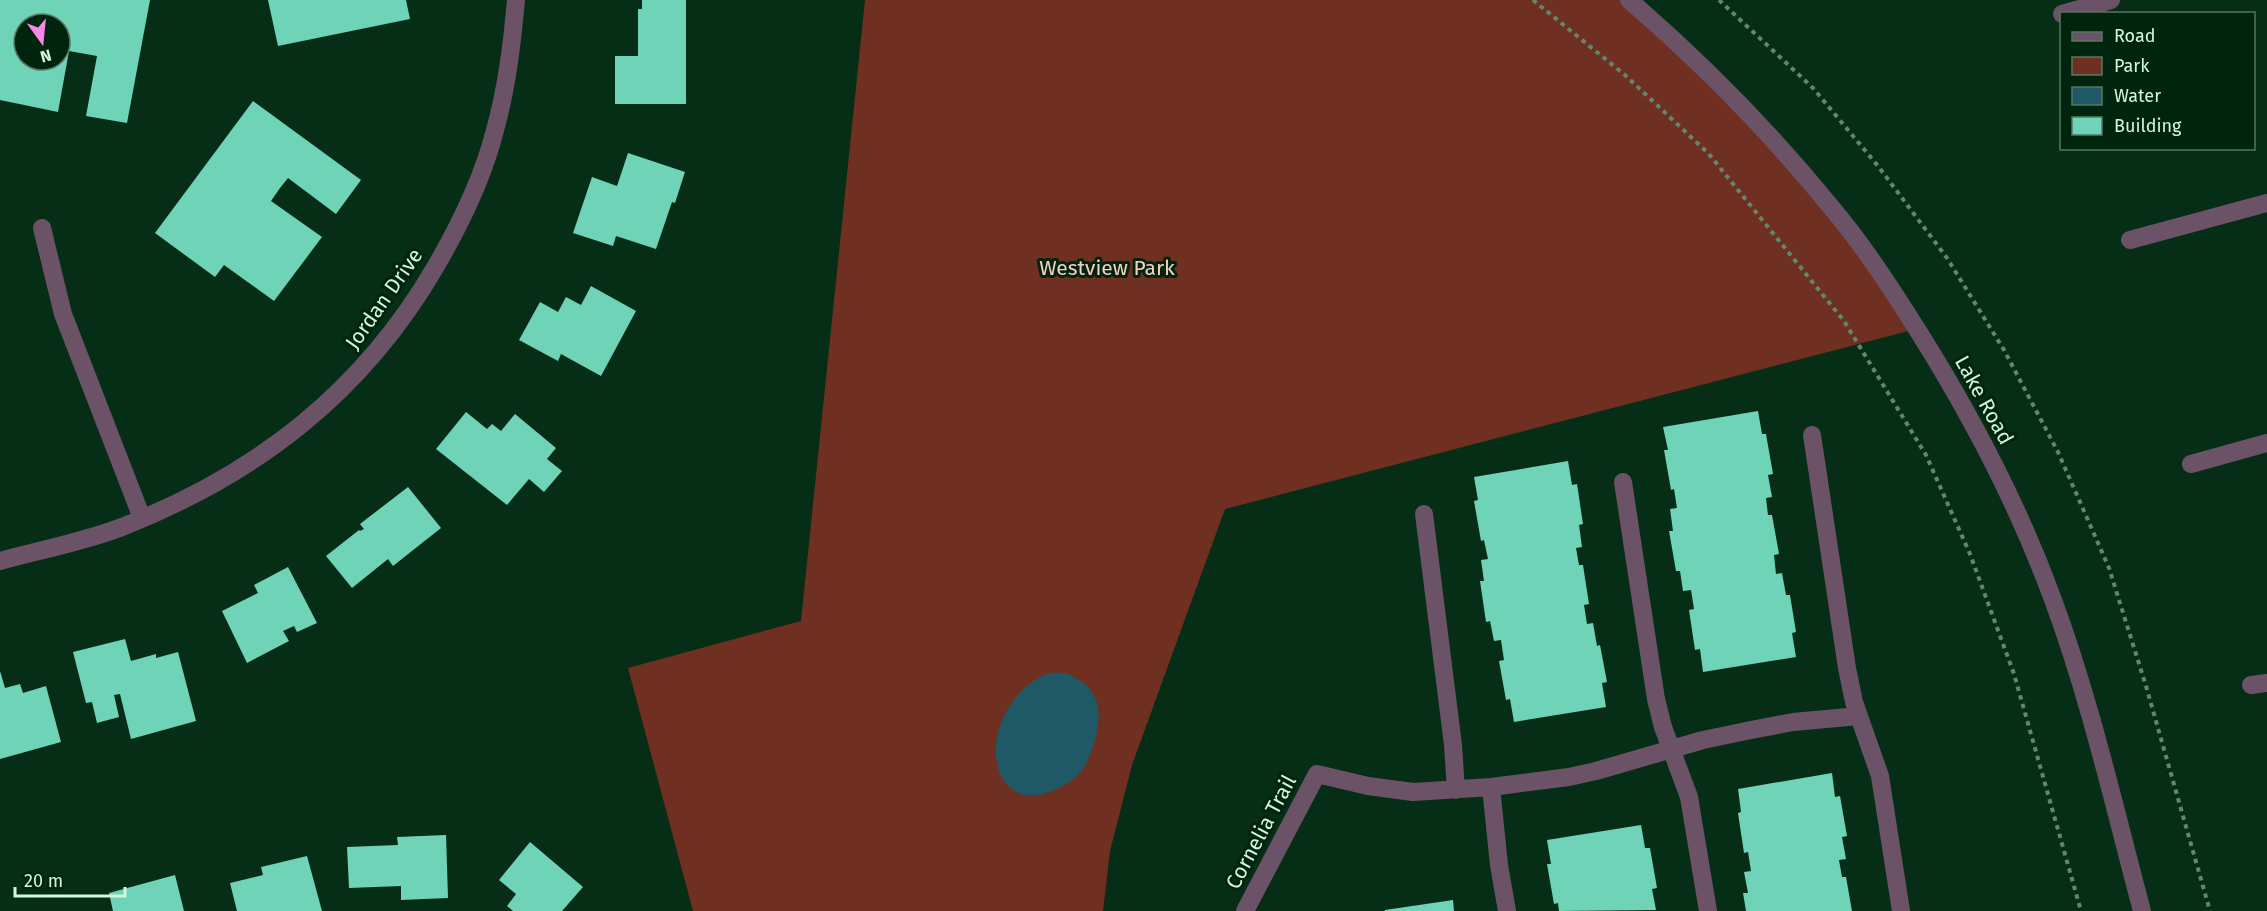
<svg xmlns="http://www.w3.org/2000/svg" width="2267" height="911" font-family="'Fira Sans',sans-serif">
<rect width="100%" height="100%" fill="#062e16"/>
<!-- green -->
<path fill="#6f3022" d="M 865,0 L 1629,0 L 1762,128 L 1916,329 L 1225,509 L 1132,765 L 1110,851 L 1103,911 L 693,911 L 628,668 L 801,621 Z"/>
<!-- water -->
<path fill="#1f5965" d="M 1066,673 C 1100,688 1104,709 1094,743 C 1091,752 1087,765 1080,772 C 1074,780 1063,786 1054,790 C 1024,804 1000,791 996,757 C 992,726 1017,683 1048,674 C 1053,672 1060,673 1066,673 Z"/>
<!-- building -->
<path fill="#6fd3b8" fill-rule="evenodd" d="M 0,0 L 150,0 L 127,123 L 86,116 L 97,56 L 69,51 L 58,112 L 0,100 ZM 24,24 L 60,24 L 60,60 L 24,60 Z
M 268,0 L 406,0 L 410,19 L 278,46 Z
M 642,0 L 686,0 L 686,104 L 615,104 L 615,56 L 638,56 L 638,9 L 642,9 Z
M 253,101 L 361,180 L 336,214 L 288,178 L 280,188 L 271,201 L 322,237 L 274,301 L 224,265 L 215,277 L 155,233 Z
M 628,153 L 685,172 L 675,203 L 672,202 L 656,249 L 616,236 L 613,246 L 573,233 L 592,177 L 617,186 Z
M 591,286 L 636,311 L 601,376 L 561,354 L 558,361 L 519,340 L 540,302 L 558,312 L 566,297 L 581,305 Z
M 1758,411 L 1762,434 L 1766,434 L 1773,474 L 1768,475 L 1772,497 L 1766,498 L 1768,515 L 1772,515 L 1779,554 L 1774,555 L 1776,574 L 1782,573 L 1786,595 L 1790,595 L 1796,632 L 1792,633 L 1796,657 L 1703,672 L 1700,649 L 1695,650 L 1689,610 L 1694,609 L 1691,590 L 1683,591 L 1680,571 L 1676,571 L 1669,531 L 1673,531 L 1670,509 L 1677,508 L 1674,489 L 1671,490 L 1664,450 L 1668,450 L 1663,427 Z
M 466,412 L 487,429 L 492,424 L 501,431 L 515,414 L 556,448 L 547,459 L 562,471 L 544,492 L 529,479 L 507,505 L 436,449 Z
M 1568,461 L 1572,485 L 1577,484 L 1583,524 L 1579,525 L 1582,547 L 1576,548 L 1579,565 L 1583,565 L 1589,604 L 1584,605 L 1587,624 L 1593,623 L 1597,646 L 1600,645 L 1607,682 L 1602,683 L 1606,707 L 1514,722 L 1510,699 L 1506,700 L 1499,661 L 1504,660 L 1501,640 L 1494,641 L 1490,621 L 1486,622 L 1480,581 L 1484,581 L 1481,560 L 1488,559 L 1484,540 L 1481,541 L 1474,501 L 1478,500 L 1474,477 Z
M 408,487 L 441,528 L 393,566 L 388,559 L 352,588 L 326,556 L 359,530 L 360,531 L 364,529 L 360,524 Z
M 288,567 L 317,623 L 297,632 L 294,626 L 283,631 L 289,641 L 247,663 L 222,611 L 258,593 L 254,585 Z
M 125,639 L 131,661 L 156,654 L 156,658 L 178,652 L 196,721 L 131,739 L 120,694 L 114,695 L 119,717 L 97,723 L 92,702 L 86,703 L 73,652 Z
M 0,671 L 5,688 L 20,684 L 23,693 L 46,686 L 61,742 L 0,759 Z
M 1832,773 L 1835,797 L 1840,796 L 1847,836 L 1842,837 L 1846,859 L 1839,860 L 1842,877 L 1846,877 L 1852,911 L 1746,911 L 1743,893 L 1748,893 L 1744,872 L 1751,871 L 1748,852 L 1744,853 L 1738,813 L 1741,812 L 1738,789 Z
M 1641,825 L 1645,848 L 1650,848 L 1657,888 L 1652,889 L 1656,910 L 1559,911 L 1558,903 L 1554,904 L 1547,864 L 1551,864 L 1547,840 Z
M 446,835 L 448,898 L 401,900 L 401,886 L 349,888 L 347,847 L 398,845 L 397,837 Z
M 530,842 L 583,887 L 562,911 L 513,911 L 507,906 L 516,894 L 499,880 Z
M 307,856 L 322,911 L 237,911 L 230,883 L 263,875 L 261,867 Z
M 175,875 L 184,911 L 113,911 L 109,893 Z
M 1453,900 L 1454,911 L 1385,911 L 1385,910 Z"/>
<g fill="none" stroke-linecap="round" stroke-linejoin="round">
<!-- path -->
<path stroke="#61876e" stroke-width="4" stroke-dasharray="4.5 4.5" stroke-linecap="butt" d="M 1533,0 L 1625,75 L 1708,153 L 1844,321 L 1926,455 L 1970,554 L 2014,674 L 2081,911
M 1719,0 L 1813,88 L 1878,166 L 1947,258 L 2004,350 L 2058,452 L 2109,568 L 2146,686 L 2210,911"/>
<!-- minor -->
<path stroke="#6c5267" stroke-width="18" d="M 1629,0 C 1702,63 1770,132 1831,207 C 1864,246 1893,291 1920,334 C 1972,417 2018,505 2052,597 C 2090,699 2114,806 2142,911
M 2062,14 L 2111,0
M 42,228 L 63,314 L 142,518
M 2130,240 L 2267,203
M 1812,435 L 1847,668 L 1854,702 L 1880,776 L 1901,911
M 2191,464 L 2267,443
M 1623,482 L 1656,699 L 1663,727 L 1689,797 L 1708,911
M 1424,514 L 1453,745 L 1456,790
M 0,561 C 40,550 83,542 122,527 C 257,474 363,392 436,266 C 461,223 483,178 495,130 C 507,87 512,44 516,0
M 2251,685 L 2267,683
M 1491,787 L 1499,865 L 1507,911
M 1245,911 L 1317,774 L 1368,786 L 1413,792 L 1491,787 L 1569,777 L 1596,771 L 1703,740 L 1751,730 L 1793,722 L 1859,716"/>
</g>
<g text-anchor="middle" stroke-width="6" stroke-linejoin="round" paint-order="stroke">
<!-- park labels -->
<g font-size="21" fill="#facdc3" stroke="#00240d">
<text x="1107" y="275">Westview Park</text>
</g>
<!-- street labels -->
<g font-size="21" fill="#d3f7dd" stroke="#00240d">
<text transform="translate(384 299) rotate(-55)" y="7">Jordan Drive</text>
<text transform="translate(1984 400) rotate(61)" y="7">Lake Road</text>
<text transform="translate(1261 832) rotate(-62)" y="7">Cornelia Trail</text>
</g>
</g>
<!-- legend -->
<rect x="2060" y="12" width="195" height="138" fill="#00240d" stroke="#547860" stroke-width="1.5"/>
<rect x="2072" y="32" width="30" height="9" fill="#6c5267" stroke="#547860" stroke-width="1.5"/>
<text x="2114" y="42" font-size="18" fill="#d3f7dd">Road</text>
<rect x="2072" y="57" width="30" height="18" fill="#6f3022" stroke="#547860" stroke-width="1.5"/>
<text x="2114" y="72" font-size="18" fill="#d3f7dd">Park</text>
<rect x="2072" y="87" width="30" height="18" fill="#1f5965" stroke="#547860" stroke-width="1.5"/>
<text x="2114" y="102" font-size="18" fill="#d3f7dd">Water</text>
<rect x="2072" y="117" width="30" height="18" fill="#6fd3b8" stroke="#547860" stroke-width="1.5"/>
<text x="2114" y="132" font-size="18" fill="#d3f7dd">Building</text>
<!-- north arrow -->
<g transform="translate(42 42) rotate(165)"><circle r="28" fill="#00240d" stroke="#547860" stroke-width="1.5"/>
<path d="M0-4.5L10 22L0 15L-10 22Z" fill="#fa87e7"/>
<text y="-9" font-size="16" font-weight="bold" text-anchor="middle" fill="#d3f7dd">N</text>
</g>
<!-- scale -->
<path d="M15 887v9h110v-9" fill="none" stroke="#d3f7dd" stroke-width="3"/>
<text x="24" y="887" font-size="18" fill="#d3f7dd" stroke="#00240d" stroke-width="4.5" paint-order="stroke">20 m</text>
</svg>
